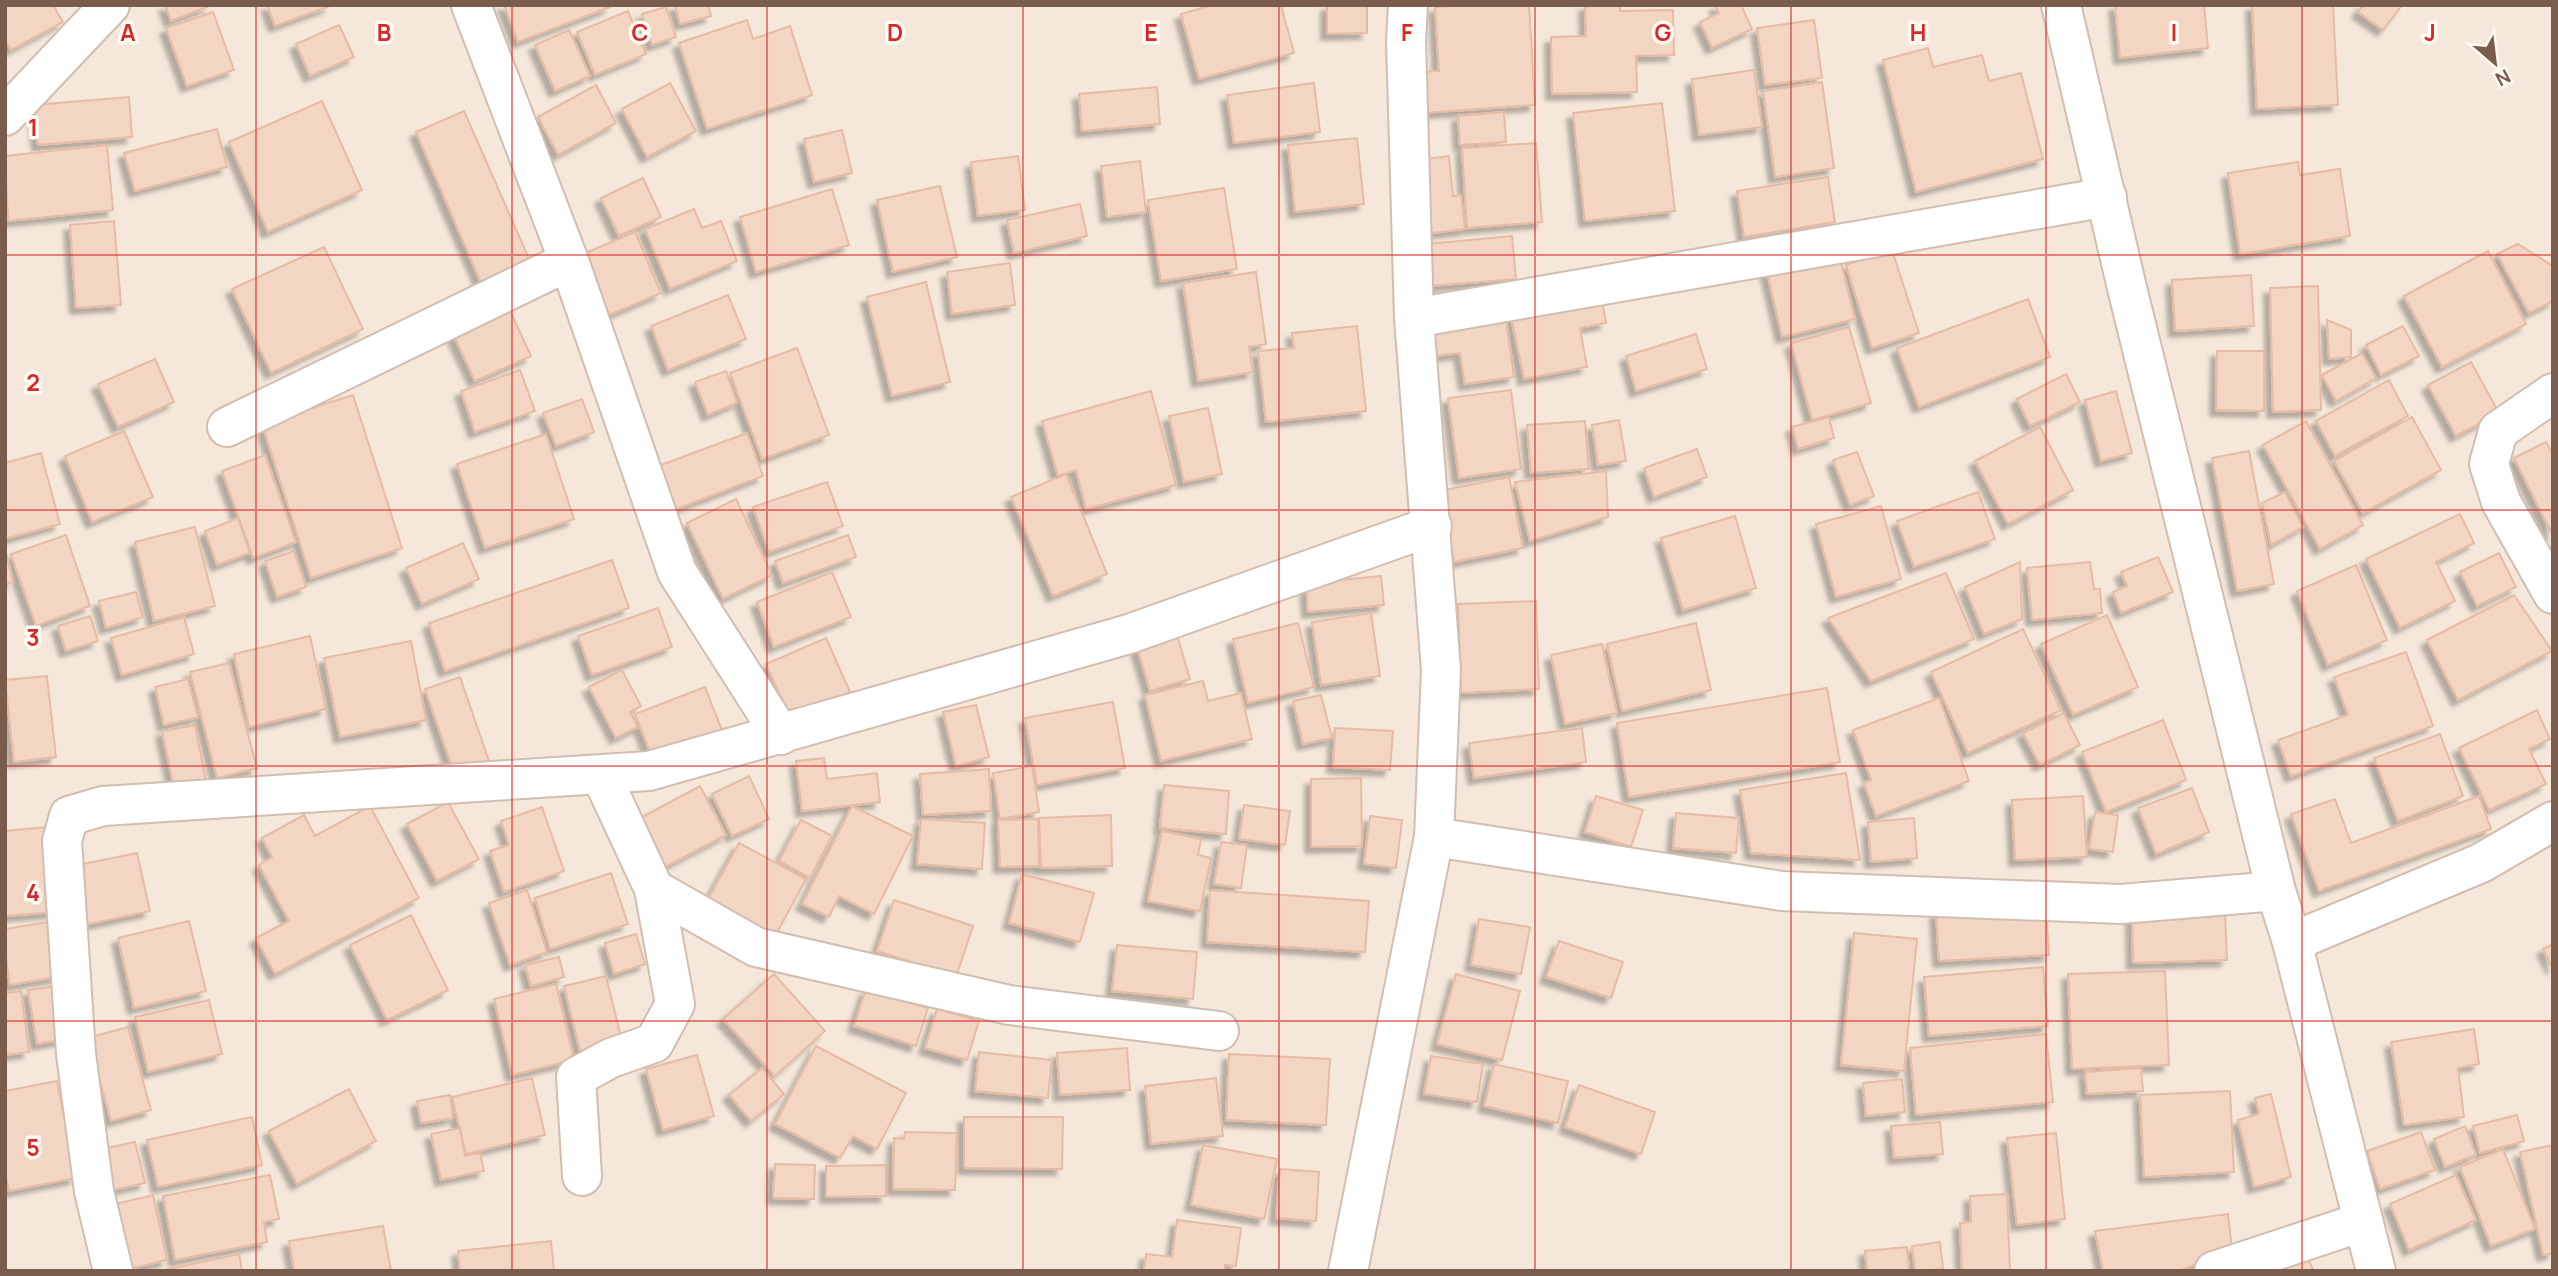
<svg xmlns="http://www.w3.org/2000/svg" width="2558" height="1276" font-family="Manrope,sans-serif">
<defs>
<filter id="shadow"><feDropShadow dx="-6" dy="6" stdDeviation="2" flood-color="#0004"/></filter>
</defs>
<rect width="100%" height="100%" fill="#fdf6ec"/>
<!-- residential -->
<path fill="#f5e8da" d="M 5,5 L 2553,5 L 2553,1271 L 5,1271 Z"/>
<!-- building -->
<path fill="#f3d5c3" stroke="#e6bba3" stroke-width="2" filter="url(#shadow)" d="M 5,5 L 53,5 L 63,22 L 11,50 L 5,40 Z
M 165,5 L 212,5 L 171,21 Z
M 267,5 L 330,5 L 330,6 L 275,26 Z
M 504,5 L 610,5 L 610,7 L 518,42 Z
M 675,5 L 708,5 L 711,16 L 680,24 Z
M 1213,5 L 1281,5 L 1294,53 L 1199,79 L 1181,14 Z
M 1327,5 L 1367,5 L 1367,33 L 1327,34 Z
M 1463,5 L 1529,5 L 1535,105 L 1422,113 L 1420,72 L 1439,71 L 1435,7 Z
M 1585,5 L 1620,5 L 1620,11 L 1673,10 L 1674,55 L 1636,56 L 1637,92 L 1552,94 L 1551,37 L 1586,36 Z
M 1715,5 L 1741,5 L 1752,29 L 1712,48 L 1700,22 L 1719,13 Z
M 2115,5 L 2204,5 L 2208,48 L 2120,58 Z
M 2252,5 L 2333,5 L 2338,105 L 2257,109 Z
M 2363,5 L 2402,5 L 2383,30 L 2358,12 Z
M 666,7 L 676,37 L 652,45 L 642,14 Z
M 628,11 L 646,54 L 595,75 L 577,32 Z
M 213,12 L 234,70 L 187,86 L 166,28 Z
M 747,20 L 753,39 L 790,26 L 812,95 L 707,129 L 679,43 Z
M 1814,20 L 1822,78 L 1765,85 L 1757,28 Z
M 339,25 L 354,57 L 310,76 L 296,44 Z
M 569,30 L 590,76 L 555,91 L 535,45 Z
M 1928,48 L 1933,67 L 1982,55 L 1989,81 L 2021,73 L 2043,159 L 1916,192 L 1883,60 Z
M 1754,70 L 1762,127 L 1699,135 L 1692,79 Z
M 1822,82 L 1834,168 L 1775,177 L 1763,91 Z
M 670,83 L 696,131 L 647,157 L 622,109 Z
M 1314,83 L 1320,132 L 1234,143 L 1227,95 Z
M 596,85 L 616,123 L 558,155 L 538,117 Z
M 1157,87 L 1160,124 L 1082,131 L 1079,94 Z
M 129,97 L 132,137 L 38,145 L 34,105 Z
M 322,101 L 362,190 L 268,232 L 229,142 Z
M 1662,103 L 1675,211 L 1585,221 L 1573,113 Z
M 464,111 L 530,261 L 481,283 L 416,132 Z
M 1504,112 L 1506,142 L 1460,145 L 1458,116 Z
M 217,129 L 227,167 L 135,191 L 124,153 Z
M 842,130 L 852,173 L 814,182 L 804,139 Z
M 1357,138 L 1364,204 L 1295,212 L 1288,145 Z
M 1536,143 L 1542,222 L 1467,228 L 1462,148 Z
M 107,145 L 113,210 L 8,221 L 5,156 Z
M 1018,156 L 1025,210 L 978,216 L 971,162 Z
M 1449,156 L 1453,196 L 1461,195 L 1465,229 L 1424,234 L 1416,160 Z
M 1140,161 L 1146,212 L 1107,217 L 1101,166 Z
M 2298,162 L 2300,175 L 2340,169 L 2350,236 L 2240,254 L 2228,173 Z
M 1828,177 L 1835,222 L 1744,237 L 1737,191 Z
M 643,178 L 661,217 L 619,236 L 601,198 Z
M 940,186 L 957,257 L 893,272 L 877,200 Z
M 1224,188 L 1237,269 L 1161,281 L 1148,200 Z
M 832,189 L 849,245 L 756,272 L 740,217 Z
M 1080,204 L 1087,236 L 1014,253 L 1007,220 Z
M 694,209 L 702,228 L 721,221 L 737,261 L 670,289 L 645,229 Z
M 114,221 L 121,305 L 76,308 L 70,225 Z
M 635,232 L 661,293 L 602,318 L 576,257 Z
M 1512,236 L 1516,279 L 1430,286 L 1427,244 Z
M 2518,244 L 2553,266 L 2553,301 L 2529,313 L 2497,254 Z
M 324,247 L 363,329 L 271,373 L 232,289 Z
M 1838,250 L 1855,319 L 1782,337 L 1766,268 Z
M 1892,250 L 1919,333 L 1872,348 L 1846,265 Z
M 2488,251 L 2526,324 L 2442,367 L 2404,296 Z
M 1010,263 L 1015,305 L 952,314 L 947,272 Z
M 1256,272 L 1266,344 L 1249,347 L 1253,372 L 1198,381 L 1183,283 Z
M 2251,275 L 2254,326 L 2175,331 L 2172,280 Z
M 926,282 L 950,382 L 892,396 L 867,297 Z
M 2318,286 L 2321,410 L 2273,412 L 2270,288 Z
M 1601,294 L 1606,323 L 1580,328 L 1587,367 L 1524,379 L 1510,312 Z
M 728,295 L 746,339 L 668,370 L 651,326 Z
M 2028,299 L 2050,357 L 1919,407 L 1897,348 Z
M 507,304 L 531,356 L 475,381 L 451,330 Z
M 1505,313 L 1514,377 L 1465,384 L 1460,353 L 1436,356 L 1433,323 Z
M 2327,320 L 2351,330 L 2351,357 L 2329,359 Z
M 1357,326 L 1366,411 L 1266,422 L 1258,351 L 1294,348 L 1292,333 Z
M 2403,326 L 2419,356 L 2381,375 L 2366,345 Z
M 1849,327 L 1871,403 L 1812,420 L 1791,343 Z
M 1696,334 L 1707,369 L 1636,391 L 1626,356 Z
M 797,348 L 829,435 L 762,459 L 730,373 Z
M 2217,351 L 2264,351 L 2264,411 L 2216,410 Z
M 2362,353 L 2376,378 L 2336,401 L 2322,375 Z
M 155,359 L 174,402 L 118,427 L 98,384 Z
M 2471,362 L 2499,413 L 2456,436 L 2428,385 Z
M 520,370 L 535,411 L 475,432 L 461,391 Z
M 726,371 L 737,403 L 708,415 L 695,382 Z
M 2066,374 L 2080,402 L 2030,426 L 2017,399 Z
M 2389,380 L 2408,416 L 2335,456 L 2316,421 Z
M 1511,390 L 1521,469 L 1459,478 L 1448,398 Z
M 1151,391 L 1176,485 L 1086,509 L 1076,470 L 1058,476 L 1042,421 Z
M 2116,391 L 2132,453 L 2101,461 L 2085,400 Z
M 353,395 L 402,548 L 311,578 L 262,424 Z
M 582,399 L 594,432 L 556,446 L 543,413 Z
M 1208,408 L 1222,474 L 1184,482 L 1169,416 Z
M 1829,417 L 1834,438 L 1798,449 L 1792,427 Z
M 2412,417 L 2441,470 L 2363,513 L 2334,461 Z
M 1619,420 L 1626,461 L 1598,465 L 1592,425 Z
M 1585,421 L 1589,469 L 1531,473 L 1527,425 Z
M 2306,421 L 2363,525 L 2320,549 L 2263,445 Z
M 2040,427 L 2073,490 L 2008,524 L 1975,461 Z
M 124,431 L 153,497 L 92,522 L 65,456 Z
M 747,433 L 763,476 L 674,510 L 658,466 Z
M 546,434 L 574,519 L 485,548 L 457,464 Z
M 2546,442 L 2553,455 L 2553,536 L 2514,458 Z
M 1697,449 L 1707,477 L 1654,497 L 1644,468 Z
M 2249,451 L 2274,584 L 2237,591 L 2212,458 Z
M 1857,452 L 1874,496 L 1850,505 L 1833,460 Z
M 41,453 L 60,524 L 5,539 L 5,463 Z
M 265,455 L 296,542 L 253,558 L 222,471 Z
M 1606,471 L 1608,517 L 1530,541 L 1515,482 Z
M 1066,474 L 1107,574 L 1053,596 L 1011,497 Z
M 1509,477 L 1523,548 L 1454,562 L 1440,491 Z
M 827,482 L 843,526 L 769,552 L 753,507 Z
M 1978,492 L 1995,539 L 1914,567 L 1897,521 Z
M 2285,492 L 2303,527 L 2271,545 L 2262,503 Z
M 736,499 L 772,575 L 723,599 L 687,523 Z
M 1881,506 L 1901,579 L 1836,597 L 1816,524 Z
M 2460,514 L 2474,543 L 2436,562 L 2455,601 L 2400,628 L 2366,559 Z
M 1735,516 L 1756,588 L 1683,610 L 1661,538 Z
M 238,518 L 250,553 L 217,565 L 205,531 Z
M 195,527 L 215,606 L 154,621 L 135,542 Z
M 66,535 L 90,606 L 36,626 L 11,554 Z
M 848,535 L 856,557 L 783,583 L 775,561 Z
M 463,543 L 479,579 L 422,604 L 406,568 Z
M 5,548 L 13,582 L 5,584 Z
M 294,551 L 306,587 L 277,597 L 265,561 Z
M 2499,553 L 2516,587 L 2477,606 L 2460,572 Z
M 2158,557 L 2173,592 L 2121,613 L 2113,592 L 2127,586 L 2121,572 Z
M 612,560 L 629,608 L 445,671 L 429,623 Z
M 2020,562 L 2022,619 L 1984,634 L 1965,587 Z
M 2090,562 L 2094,589 L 2100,589 L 2102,613 L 2032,620 L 2027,568 Z
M 2356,565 L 2387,640 L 2328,665 L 2297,591 Z
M 832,572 L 851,617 L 774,647 L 757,602 Z
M 1946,573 L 1974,639 L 1871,681 L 1828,618 Z
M 1381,576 L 1384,605 L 1308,612 L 1306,583 Z
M 136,592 L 143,617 L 106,628 L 99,601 Z
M 2514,595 L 2552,651 L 2458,700 L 2427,640 Z
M 1536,601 L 1539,689 L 1461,693 L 1458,604 Z
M 658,608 L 672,647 L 592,675 L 578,636 Z
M 1371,613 L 1380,676 L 1321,685 L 1312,622 Z
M 2107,615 L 2138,687 L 2073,715 L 2041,644 Z
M 90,616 L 98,641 L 66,651 L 58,626 Z
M 184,617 L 194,654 L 122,675 L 111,638 Z
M 1298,623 L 1314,687 L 1248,703 L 1233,639 Z
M 1696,623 L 1711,690 L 1622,711 L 1607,644 Z
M 2023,629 L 2061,710 L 1968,753 L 1931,672 Z
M 1176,632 L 1190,679 L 1150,691 L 1136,644 Z
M 310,636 L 326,709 L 249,727 L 234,654 Z
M 826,638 L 850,692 L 790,718 L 766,664 Z
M 411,641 L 426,720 L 340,737 L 324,658 Z
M 1602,644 L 1617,713 L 1565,724 L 1551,655 Z
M 2406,652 L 2433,726 L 2291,776 L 2278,740 L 2348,715 L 2334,677 Z
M 229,663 L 257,768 L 217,778 L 190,672 Z
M 622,670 L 641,706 L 630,712 L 638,727 L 616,738 L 589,687 Z
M 47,676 L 56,757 L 14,762 L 5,680 Z
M 460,677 L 490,764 L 455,776 L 425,689 Z
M 188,679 L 198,717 L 164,725 L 155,687 Z
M 1203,681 L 1208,701 L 1241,693 L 1252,739 L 1161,761 L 1145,695 Z
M 705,687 L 723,733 L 654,762 L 635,714 Z
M 1827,688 L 1840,762 L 1629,797 L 1617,723 Z
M 1321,695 L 1332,738 L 1303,744 L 1293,701 Z
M 1939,698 L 1969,781 L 1876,816 L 1864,783 L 1871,780 L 1853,730 Z
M 1113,702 L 1125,768 L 1037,785 L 1025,718 Z
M 976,705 L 989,757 L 956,766 L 943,712 Z
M 2537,710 L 2550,739 L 2529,749 L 2546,784 L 2489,810 L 2459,748 Z
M 2064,713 L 2080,745 L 2040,765 L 2023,733 Z
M 2163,720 L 2186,780 L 2106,812 L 2082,752 Z
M 195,725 L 207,786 L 175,793 L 162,731 Z
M 1335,728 L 1393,731 L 1390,770 L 1333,767 Z
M 1582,728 L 1586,762 L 1474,778 L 1469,743 Z
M 2440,734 L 2463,796 L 2398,821 L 2374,758 Z
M 824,758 L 827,779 L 877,773 L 880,802 L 802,811 L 796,761 Z
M 1032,766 L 1039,812 L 1000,819 L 993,773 Z
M 989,769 L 991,811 L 923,815 L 920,774 Z
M 1846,773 L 1860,860 L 1751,853 L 1740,790 Z
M 749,776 L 769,819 L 732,836 L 712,794 Z
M 1361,778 L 1362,846 L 1311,847 L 1311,779 Z
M 1164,785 L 1229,791 L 1226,834 L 1160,828 Z
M 700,786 L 726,835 L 659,870 L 633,822 Z
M 2192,788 L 2209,832 L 2156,854 L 2138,808 Z
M 1596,796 L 1643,810 L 1631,847 L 1585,832 Z
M 2083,796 L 2087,857 L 2015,860 L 2012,800 Z
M 2479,796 L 2491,829 L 2319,891 L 2291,814 L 2335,799 L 2351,843 Z
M 448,802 L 479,859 L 437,881 L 407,824 Z
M 1244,805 L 1290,811 L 1285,845 L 1239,839 Z
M 370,806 L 419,898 L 275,974 L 256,938 L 289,921 L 259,865 L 272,857 L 262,838 L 304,815 L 315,836 Z
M 852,806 L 913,836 L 874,914 L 839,896 L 829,917 L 802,904 Z
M 542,807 L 564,871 L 504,892 L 490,851 L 509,845 L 501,821 Z
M 2095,812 L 2118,815 L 2113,852 L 2089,849 Z
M 1676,813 L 1739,818 L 1736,853 L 1673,848 Z
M 1111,815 L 1112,866 L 1041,868 L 1039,818 Z
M 1370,816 L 1402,820 L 1396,868 L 1364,864 Z
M 1914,818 L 1917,858 L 1871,862 L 1868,822 Z
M 921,819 L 985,823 L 982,869 L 917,864 Z
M 1038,819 L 1039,866 L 1000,867 L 998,820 Z
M 801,820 L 832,836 L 810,878 L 779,861 Z
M 47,827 L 54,912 L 5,916 L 5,831 Z
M 1162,831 L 1201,839 L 1198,855 L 1211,858 L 1200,911 L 1148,901 Z
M 1221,842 L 1247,845 L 1241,888 L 1214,884 Z
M 739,843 L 806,879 L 774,938 L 707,901 Z
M 137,853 L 150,911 L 80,926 L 68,867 Z
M 611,873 L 628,924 L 550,949 L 535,898 Z
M 1022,874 L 1094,893 L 1080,942 L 1009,923 Z
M 527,890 L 547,952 L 510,965 L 489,903 Z
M 1210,890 L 1369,901 L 1365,952 L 1207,942 Z
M 894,900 L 973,926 L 956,977 L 877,951 Z
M 2046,905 L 2049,955 L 1939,961 L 1936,912 Z
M 2225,912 L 2227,960 L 2133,963 L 2132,915 Z
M 411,915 L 448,990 L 387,1020 L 350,945 Z
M 1479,919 L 1530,927 L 1521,974 L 1471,965 Z
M 54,921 L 62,976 L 10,985 L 5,952 L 5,929 Z
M 189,921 L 206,991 L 134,1008 L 118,938 Z
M 1854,933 L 1917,939 L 1904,1071 L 1841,1065 Z
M 636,934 L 645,964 L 614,974 L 605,943 Z
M 1559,941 L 1623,962 L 1611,998 L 1546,977 Z
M 2553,944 L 2553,969 L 2543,949 Z
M 1117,945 L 1197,952 L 1193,999 L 1112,991 Z
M 559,957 L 564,977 L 531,986 L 525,965 Z
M 2043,967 L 2048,1026 L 1929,1036 L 1924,977 Z
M 2165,971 L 2169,1065 L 2072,1069 L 2068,974 Z
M 774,974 L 825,1031 L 775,1076 L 723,1019 Z
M 1456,974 L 1520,991 L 1502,1060 L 1437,1044 Z
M 606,976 L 622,1041 L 580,1051 L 564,986 Z
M 556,984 L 574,1060 L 512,1075 L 494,999 Z
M 56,986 L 65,1039 L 37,1044 L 28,990 Z
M 866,989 L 928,1008 L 916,1046 L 854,1026 Z
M 21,991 L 29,1052 L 5,1055 L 5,993 Z
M 209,1000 L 222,1054 L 148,1072 L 135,1017 Z
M 937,1009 L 979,1021 L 967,1060 L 925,1048 Z
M 128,1027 L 151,1110 L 111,1121 L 88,1038 Z
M 2474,1029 L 2479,1064 L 2458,1068 L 2464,1117 L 2404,1125 L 2391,1042 Z
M 2046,1034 L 2053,1102 L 1916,1115 L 1910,1048 Z
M 816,1046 L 906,1093 L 877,1149 L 853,1136 L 840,1158 L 775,1124 Z
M 1127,1048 L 1130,1090 L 1060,1095 L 1057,1053 Z
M 979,1052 L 1052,1060 L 1048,1098 L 975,1091 Z
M 1229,1054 L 1330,1059 L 1326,1125 L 1226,1120 Z
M 697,1055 L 714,1116 L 663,1130 L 646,1069 Z
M 1431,1056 L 1483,1064 L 1477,1102 L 1424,1094 Z
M 1494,1064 L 1568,1081 L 1558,1123 L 1484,1106 Z
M 762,1068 L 784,1094 L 751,1121 L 729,1095 Z
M 2141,1068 L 2143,1091 L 2087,1094 L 2085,1072 Z
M 532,1078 L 545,1135 L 466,1154 L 452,1097 Z
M 1216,1078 L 1223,1136 L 1151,1144 L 1145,1086 Z
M 1902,1079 L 1905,1112 L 1866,1116 L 1863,1083 Z
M 57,1081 L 76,1178 L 9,1191 L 5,1172 L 5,1091 Z
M 1579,1085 L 1655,1112 L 1641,1154 L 1565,1127 Z
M 349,1089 L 376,1141 L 297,1184 L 269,1131 Z
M 2230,1091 L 2234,1172 L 2144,1177 L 2140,1095 Z
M 2271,1094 L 2291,1177 L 2254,1187 L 2238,1120 L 2259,1114 L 2255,1098 Z
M 450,1095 L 453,1118 L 421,1123 L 417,1101 Z
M 2517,1115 L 2524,1141 L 2480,1153 L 2473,1126 Z
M 252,1117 L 262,1165 L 158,1187 L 147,1140 Z
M 964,1117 L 1063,1117 L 1062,1169 L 964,1168 Z
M 1940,1122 L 1943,1154 L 1894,1158 L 1891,1126 Z
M 2465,1126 L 2476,1155 L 2445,1167 L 2434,1139 Z
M 460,1128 L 465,1156 L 480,1153 L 484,1171 L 441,1180 L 431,1134 Z
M 905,1132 L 957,1133 L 955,1190 L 893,1189 L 894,1138 L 904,1139 Z
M 2421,1132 L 2435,1170 L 2380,1189 L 2367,1151 Z
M 2056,1133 L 2065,1219 L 2017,1225 L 2007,1138 Z
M 135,1142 L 145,1183 L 113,1190 L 103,1149 Z
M 1203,1145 L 1277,1159 L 1264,1219 L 1191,1205 Z
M 2553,1145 L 2553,1253 L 2543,1255 L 2520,1152 Z
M 2503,1149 L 2535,1229 L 2491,1246 L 2460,1167 Z
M 775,1164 L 815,1165 L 814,1199 L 773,1198 Z
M 886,1165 L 886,1196 L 826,1197 L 826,1166 Z
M 1280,1169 L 1319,1172 L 1316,1221 L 1276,1218 Z
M 270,1175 L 279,1219 L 264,1222 L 267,1242 L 175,1260 L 163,1196 Z
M 2456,1175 L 2476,1220 L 2409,1250 L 2390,1204 Z
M 2007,1194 L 2010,1271 L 1962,1271 L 1960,1223 L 1971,1222 L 1970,1196 Z
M 153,1195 L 167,1260 L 121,1271 L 107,1206 Z
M 2228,1214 L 2232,1250 L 2179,1271 L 2103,1271 L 2095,1231 Z
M 1177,1220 L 1241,1228 L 1236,1266 L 1225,1265 L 1225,1271 L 1144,1271 L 1146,1254 L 1172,1257 Z
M 383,1226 L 391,1271 L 294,1271 L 289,1241 Z
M 551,1241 L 554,1271 L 460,1271 L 458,1251 Z
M 1940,1242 L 1943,1269 L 1915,1271 L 1912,1246 Z
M 1907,1247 L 1909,1271 L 1867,1271 L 1865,1251 Z
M 2304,1251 L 2314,1271 L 2266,1271 Z
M 239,1254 L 242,1271 L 159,1271 Z"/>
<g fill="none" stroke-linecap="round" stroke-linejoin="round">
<defs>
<path id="minor" d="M 471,5 L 569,261 L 677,572 L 781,735
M 2061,5 L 2127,288 L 2276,891 L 2292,942 L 2376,1271
M 5,116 L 110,5
M 1414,318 L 2107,197
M 2553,393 L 2498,431 L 2489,464 L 2501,502 L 2553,594
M 227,427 L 569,261
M 1434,837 L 1782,891 L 2121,904 L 2276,891
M 654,889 L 756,947 L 1009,1005 L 1219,1031
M 2292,942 L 2481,863 L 2553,821
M 582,1176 L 576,1077 L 611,1058 L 654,1043 L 675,1004 L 654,889 L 601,775
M 113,1271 L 94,1191 L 76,1054 L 62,841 L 69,816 L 103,806 L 649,771 L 1129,634 L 1432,526
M 2214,1271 L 2362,1222"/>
<path id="tertiary" d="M 1348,1271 L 1434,837 L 1441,670 L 1414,318 L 1406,41 L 1408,5"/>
</defs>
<!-- minor casing -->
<use href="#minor" stroke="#d1beb0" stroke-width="42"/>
<!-- tertiary casing -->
<use href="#tertiary" stroke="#d1beb0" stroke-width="42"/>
<!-- minor -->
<use href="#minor" stroke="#fff" stroke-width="38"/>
<!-- tertiary -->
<use href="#tertiary" stroke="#fff" stroke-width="38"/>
</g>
<!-- grid -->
<path fill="none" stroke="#d62828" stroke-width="2" stroke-opacity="0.55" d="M 256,5 L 256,1271M 512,5 L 512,1271M 767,5 L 767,1271M 1023,5 L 1023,1271M 1279,5 L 1279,1271M 1535,5 L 1535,1271M 1791,5 L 1791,1271M 2046,5 L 2046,1271M 2302,5 L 2302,1271M 5,255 L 2553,255M 5,510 L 2553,510M 5,766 L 2553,766M 5,1021 L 2553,1021"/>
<g font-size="23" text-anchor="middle" font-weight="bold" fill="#d62828" stroke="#fffaf3" stroke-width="7" stroke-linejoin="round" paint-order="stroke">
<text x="128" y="41">A</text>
<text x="384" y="41">B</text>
<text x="640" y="41">C</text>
<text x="895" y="41">D</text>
<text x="1151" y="41">E</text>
<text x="1407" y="41">F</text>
<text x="1663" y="41">G</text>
<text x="1918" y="41">H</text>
<text x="2174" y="41">I</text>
<text x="2430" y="41">J</text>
<text x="33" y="136">1</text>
<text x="33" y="391">2</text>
<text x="33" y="646">3</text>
<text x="33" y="901">4</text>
<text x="33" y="1156">5</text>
</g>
<!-- border -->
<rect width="2558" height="1276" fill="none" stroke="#7a5c4d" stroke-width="14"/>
<!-- north arrow -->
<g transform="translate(2495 63) rotate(152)" stroke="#fffaf3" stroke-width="5" paint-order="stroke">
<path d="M0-5L12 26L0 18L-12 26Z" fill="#7a5c4d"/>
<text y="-10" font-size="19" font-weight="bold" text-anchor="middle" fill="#7a5c4d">N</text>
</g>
</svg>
